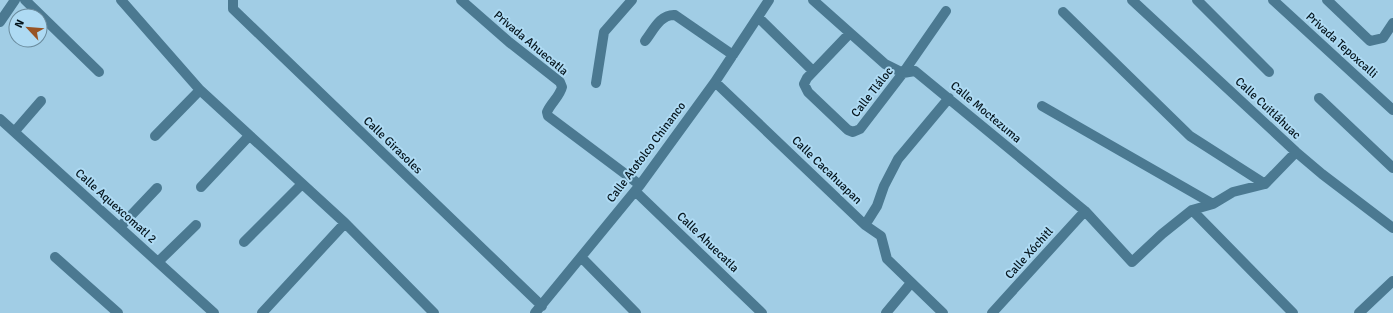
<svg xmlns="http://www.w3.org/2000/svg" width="1393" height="313" font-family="Signika,sans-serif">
<rect width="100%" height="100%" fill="#a1cde5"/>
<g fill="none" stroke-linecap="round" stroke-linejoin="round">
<!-- minor -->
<path stroke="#4b7991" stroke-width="10" d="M 25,0 L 99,72
M 121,0 L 200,90 L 345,223 L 434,313
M 233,0 L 233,9 L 542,306
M 461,0 L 509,42 L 560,82 L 562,87 C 560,96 551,103 547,112 L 548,116 L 640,185
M 813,0 L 885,64 L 903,73 L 915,71 L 1085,211 L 1132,262 L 1162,234 L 1192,210 L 1213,204 L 1233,192 L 1265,184 L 1296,152
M 1132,0 L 1296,152 L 1322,174 L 1393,228
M 1197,0 L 1269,72
M 1273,0 L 1393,110
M 1327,0 L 1370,41 L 1383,38 L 1393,23
M 1063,12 L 1190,136 L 1265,184
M 758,17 L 813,71
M 0,22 L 15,0
M 850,33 L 807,78 L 804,84 L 808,92 L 848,130 L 853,132 L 860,129 L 903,73 L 946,11
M 645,41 C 653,31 660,14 675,15 L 733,55
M 715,82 L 865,225 L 881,236 L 887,259 L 943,313
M 596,83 L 604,32 L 632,0
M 1319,98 L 1393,168
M 1042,106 L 1213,204
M 0,119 L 214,313
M 15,131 L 41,101
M 155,136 L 200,90
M 201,187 L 249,136
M 635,191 L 762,313
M 1192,210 L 1293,313
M 865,225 L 877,206 L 884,186 L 898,159 L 949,98
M 120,227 L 157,188
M 244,242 L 302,184
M 55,257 L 118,313
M 581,257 L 636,313
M 158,262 L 196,225
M 262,313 L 345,223
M 535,313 L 640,185 L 715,82 L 769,0
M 886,313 L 911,283
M 992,313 L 1085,211
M 1359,313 L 1393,281"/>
</g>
<g text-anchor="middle" stroke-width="4" stroke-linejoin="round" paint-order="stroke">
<!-- street labels -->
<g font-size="12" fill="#05151d" stroke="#aedaf3">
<text transform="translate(531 43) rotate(40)" y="4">Privada Ahuecatla</text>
<text transform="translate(1342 45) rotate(42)" y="4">Privada Tepoxcalli</text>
<text transform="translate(872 92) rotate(-52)" y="4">Calle Tláloc</text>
<text transform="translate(1268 108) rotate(43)" y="4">Calle Cuitláhuac</text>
<text transform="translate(986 112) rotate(40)" y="4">Calle Moctezuma</text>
<text transform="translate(393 145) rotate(44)" y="4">Calle Girasoles</text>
<text transform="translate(646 152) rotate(-53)" y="4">Calle Atotolco Chinanco</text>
<text transform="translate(827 170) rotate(44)" y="4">Calle Cacahuapan</text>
<text transform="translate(116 206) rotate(42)" y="4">Calle Aquexcomatl 2</text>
<text transform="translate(708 242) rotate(44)" y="4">Calle Ahuecatla</text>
<text transform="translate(1029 253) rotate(-48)" y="4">Calle Xóchitl</text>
</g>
</g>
<!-- north arrow -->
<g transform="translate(28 28) rotate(296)"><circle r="19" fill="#aedaf3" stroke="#6a8b9d"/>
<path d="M0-3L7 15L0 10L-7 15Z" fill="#985425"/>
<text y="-6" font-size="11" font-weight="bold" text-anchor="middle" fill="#05151d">N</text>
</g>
</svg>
